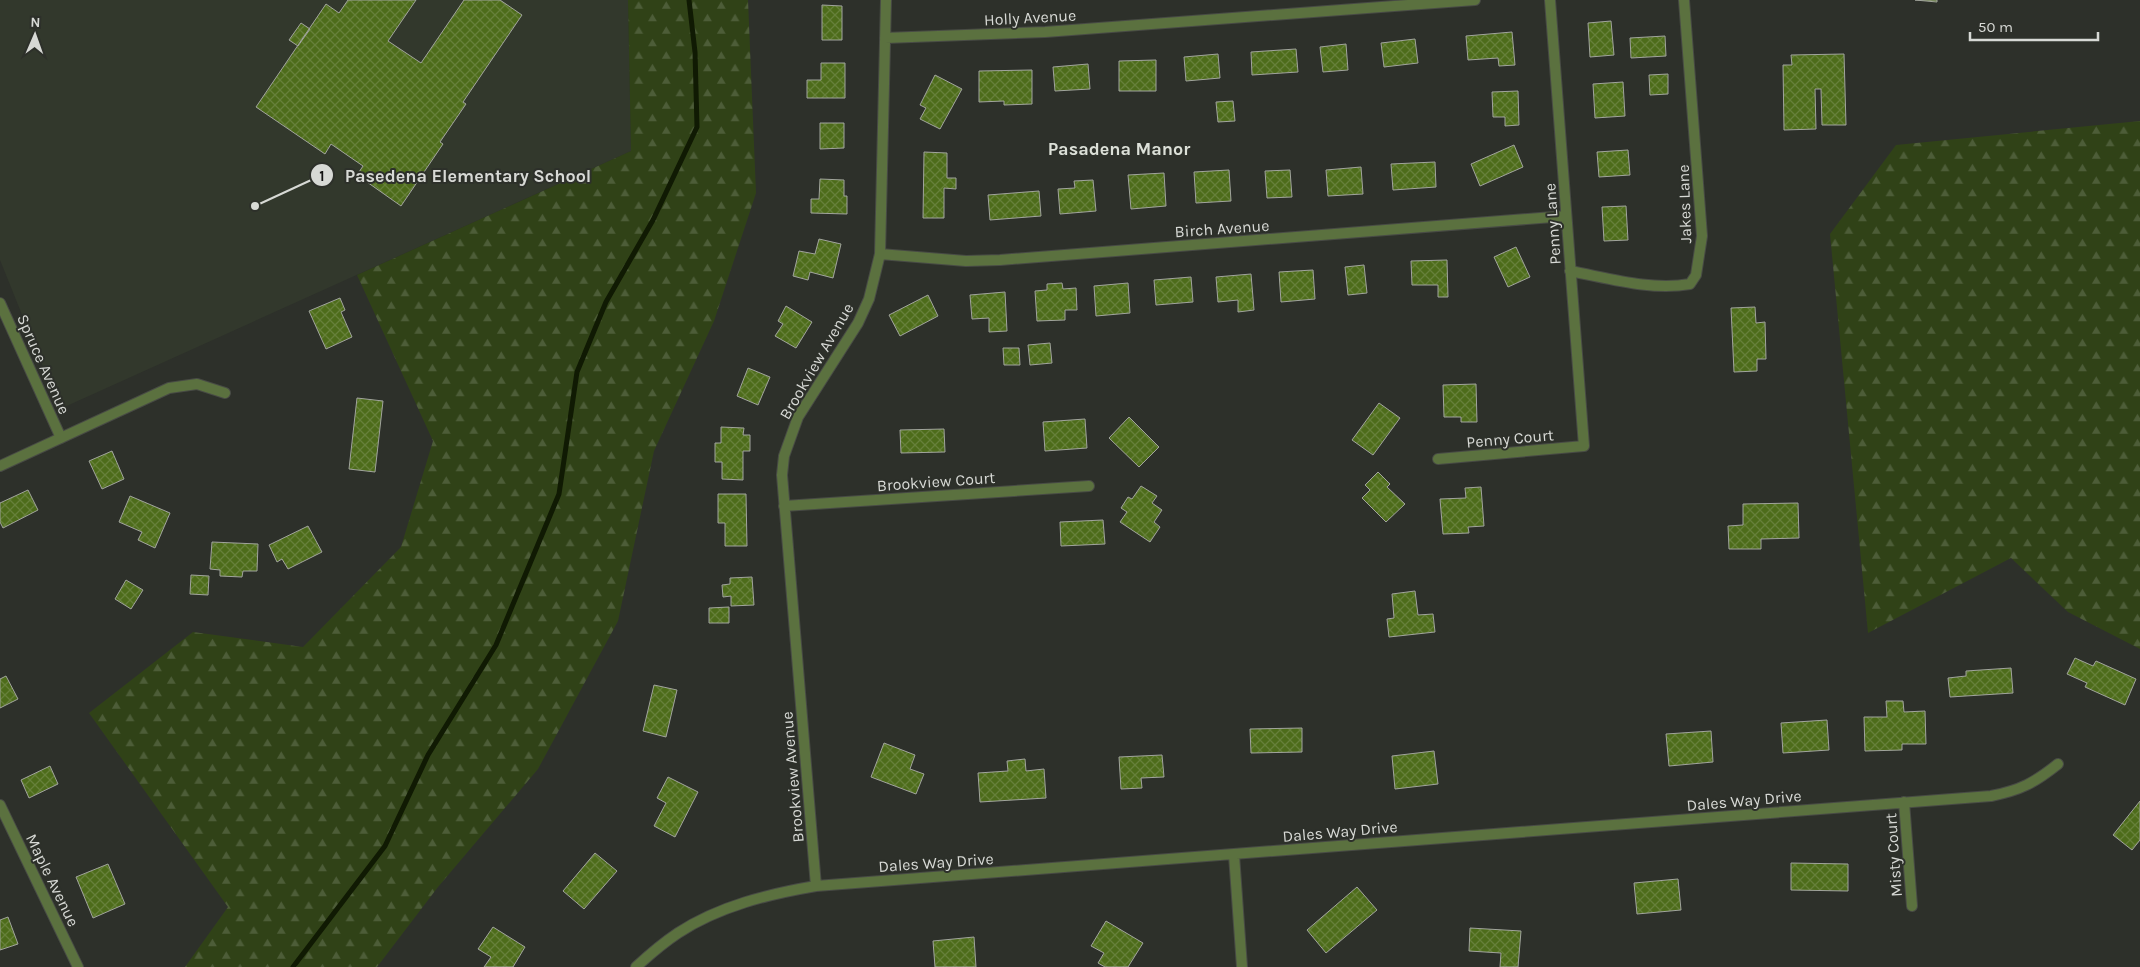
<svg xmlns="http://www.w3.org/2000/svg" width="2140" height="967" font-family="Karla,sans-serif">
<defs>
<pattern id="forest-firs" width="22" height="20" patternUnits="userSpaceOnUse" patternTransform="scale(1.25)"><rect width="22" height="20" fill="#304217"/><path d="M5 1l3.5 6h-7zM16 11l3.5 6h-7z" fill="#4d5d38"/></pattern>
<pattern id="building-cross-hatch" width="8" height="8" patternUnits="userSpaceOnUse" patternTransform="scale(1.25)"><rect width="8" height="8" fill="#4d6c1a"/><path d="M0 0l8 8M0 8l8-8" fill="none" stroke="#66803a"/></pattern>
</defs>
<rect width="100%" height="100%" fill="#2d302a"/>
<!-- built -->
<path fill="#32382c" d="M 0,0 L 628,0 L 631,151 L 60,409 L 0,260 Z"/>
<!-- forest -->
<path fill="url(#forest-firs)" d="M 628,0 L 748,0 L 756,193 L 714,321 L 654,451 L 618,621 L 538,769 L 438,887 L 377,967 L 185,967 L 228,907 L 89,713 L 193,632 L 303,647 L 401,547 L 433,441 L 357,275 L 631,151 Z
M 2140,121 L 2140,649 L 2068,612 L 2011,558 L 1868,633 L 1830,234 L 1896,145 Z"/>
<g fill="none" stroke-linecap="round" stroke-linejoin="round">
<!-- stream -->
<path stroke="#101a03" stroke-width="5" d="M 293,967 L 385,846 L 428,755 L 496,645 L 559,494 L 577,372 L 606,302 L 653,220 L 697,127 L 695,52 L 689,0"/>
</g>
<!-- building -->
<path fill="url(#building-cross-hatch)" stroke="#a1a49d" d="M 348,0 L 416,0 L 388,41 L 421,63 L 464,0 L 500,0 L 522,15 L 463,102 L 466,104 L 440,142 L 443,144 L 401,206 L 357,175 L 363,166 L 331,144 L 325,154 L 256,107 L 326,4 L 339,13 Z
M 1915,0 L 1937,0 L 1937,2 Z
M 822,5 L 842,6 L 842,40 L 822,40 Z
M 1611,21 L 1614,55 L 1590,57 L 1588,23 Z
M 301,23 L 310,29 L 298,46 L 289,40 Z
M 1512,32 L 1515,65 L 1499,66 L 1498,58 L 1468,60 L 1466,36 Z
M 1665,36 L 1666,56 L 1631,58 L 1630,38 Z
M 1415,39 L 1418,63 L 1384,67 L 1381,43 Z
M 1346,44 L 1348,70 L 1323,72 L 1320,47 Z
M 1296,49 L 1298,72 L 1252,75 L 1251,52 Z
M 1218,54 L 1220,78 L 1186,81 L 1184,57 Z
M 1844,54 L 1846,125 L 1822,125 L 1821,89 L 1815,89 L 1816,129 L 1784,130 L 1783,65 L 1792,65 L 1791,55 Z
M 1156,60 L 1156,91 L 1119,91 L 1119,61 Z
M 821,63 L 845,63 L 845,98 L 807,98 L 807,80 L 821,80 Z
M 1088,64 L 1090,89 L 1055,91 L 1053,67 Z
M 1032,70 L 1032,104 L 1004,105 L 1004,101 L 979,102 L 979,71 Z
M 1668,74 L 1668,94 L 1650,95 L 1649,75 Z
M 935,75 L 962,89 L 940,129 L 920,119 L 926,108 L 920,105 Z
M 1623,82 L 1625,116 L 1595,118 L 1593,84 Z
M 1518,91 L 1519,125 L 1505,126 L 1505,117 L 1493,117 L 1492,92 Z
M 1233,101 L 1235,121 L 1218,122 L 1216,102 Z
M 820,123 L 844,123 L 844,148 L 820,149 Z
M 1514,145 L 1523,167 L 1480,186 L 1471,164 Z
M 1628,150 L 1630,175 L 1599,177 L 1597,152 Z
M 924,152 L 947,153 L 947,178 L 956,178 L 956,189 L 944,188 L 944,218 L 923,218 Z
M 1435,162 L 1436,187 L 1393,190 L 1391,164 Z
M 1361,167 L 1363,194 L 1328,196 L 1326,170 Z
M 1229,170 L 1231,201 L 1196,203 L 1194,172 Z
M 1290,170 L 1292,197 L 1267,198 L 1265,171 Z
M 1164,173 L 1166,206 L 1131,209 L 1128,175 Z
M 820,179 L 844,180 L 844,196 L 847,196 L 847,214 L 811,213 L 811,199 L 819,199 Z
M 1093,180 L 1096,211 L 1060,214 L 1058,189 L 1075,188 L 1074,181 Z
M 1039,191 L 1041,216 L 990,220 L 988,195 Z
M 1626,206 L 1628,240 L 1604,241 L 1602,207 Z
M 819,239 L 841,244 L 833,278 L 810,272 L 808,280 L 793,276 L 799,251 L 815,254 Z
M 1516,247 L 1530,277 L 1508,287 L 1494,257 Z
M 1447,260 L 1448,297 L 1438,297 L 1438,285 L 1412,285 L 1411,261 Z
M 1364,265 L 1367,293 L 1348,295 L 1345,267 Z
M 1313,270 L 1315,299 L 1281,302 L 1279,272 Z
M 1251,274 L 1254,310 L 1238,312 L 1238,300 L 1218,302 L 1216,277 Z
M 1191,277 L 1193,302 L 1156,305 L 1154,280 Z
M 1062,283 L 1063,289 L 1076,288 L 1077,310 L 1065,310 L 1065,320 L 1037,321 L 1035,291 L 1047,290 L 1047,284 Z
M 1128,283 L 1130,313 L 1096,316 L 1094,286 Z
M 1005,292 L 1007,331 L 989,332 L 989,318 L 972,319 L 970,295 Z
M 928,295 L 938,316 L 900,336 L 889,315 Z
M 340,298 L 345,310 L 341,312 L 352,337 L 326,349 L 309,311 Z
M 786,306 L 812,322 L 796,348 L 775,336 L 783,324 L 778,321 Z
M 1755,307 L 1756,323 L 1765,322 L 1766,359 L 1757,359 L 1757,371 L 1734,372 L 1731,308 Z
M 1050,343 L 1052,363 L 1030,365 L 1028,345 Z
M 1003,348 L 1019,348 L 1020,365 L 1004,365 Z
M 748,368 L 770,377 L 758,405 L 737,396 Z
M 1476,384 L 1477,422 L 1461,422 L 1461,417 L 1444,417 L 1443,385 Z
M 357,398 L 383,401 L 375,472 L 349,469 Z
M 1379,403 L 1400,418 L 1373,455 L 1352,440 Z
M 1129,417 L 1159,447 L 1139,467 L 1109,438 Z
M 1085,419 L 1087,448 L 1045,451 L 1043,422 Z
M 721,427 L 744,428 L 743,435 L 750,435 L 750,451 L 743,451 L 743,480 L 722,479 L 722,462 L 715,462 L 715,443 L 721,443 Z
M 944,429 L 945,452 L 901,453 L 900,430 Z
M 112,451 L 124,479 L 102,489 L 89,461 Z
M 1378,472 L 1390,484 L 1387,487 L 1405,504 L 1386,522 L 1362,498 L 1370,490 L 1365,485 Z
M 1141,486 L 1157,496 L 1152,503 L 1162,510 L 1154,522 L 1160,527 L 1150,542 L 1120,522 L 1127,512 L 1121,508 L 1128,497 L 1132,499 Z
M 1481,487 L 1484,526 L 1468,527 L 1469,533 L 1443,534 L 1440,499 L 1466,498 L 1465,488 Z
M 28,490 L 38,510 L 3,528 L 0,522 L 0,503 Z
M 718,494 L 746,494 L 747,546 L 725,546 L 725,523 L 718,523 Z
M 130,496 L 170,513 L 155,548 L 138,540 L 142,532 L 119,522 Z
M 1798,503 L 1799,538 L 1761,539 L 1761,549 L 1729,549 L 1728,526 L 1743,525 L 1743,504 Z
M 1103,520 L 1105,544 L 1061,546 L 1060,522 Z
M 308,526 L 322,552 L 288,569 L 282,559 L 277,562 L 269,545 Z
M 212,542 L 258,544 L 257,571 L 243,571 L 242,577 L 220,576 L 220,570 L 210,569 Z
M 191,575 L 209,576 L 208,595 L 190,594 Z
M 752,577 L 754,605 L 731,606 L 731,596 L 723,597 L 722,585 L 730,584 L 730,578 Z
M 126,580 L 143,590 L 131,609 L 115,599 Z
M 1415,591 L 1418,615 L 1433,614 L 1435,632 L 1389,637 L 1387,619 L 1394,618 L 1392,594 Z
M 729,607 L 729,623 L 709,623 L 709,608 Z
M 2075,658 L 2093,666 L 2096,661 L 2136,679 L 2125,705 L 2085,687 L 2087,683 L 2067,674 Z
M 2011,668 L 2013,693 L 1950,697 L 1948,678 L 1966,676 L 1966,671 Z
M 6,676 L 18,699 L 0,708 L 0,679 Z
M 654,685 L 677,690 L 666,737 L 643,731 Z
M 1886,701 L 1903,701 L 1904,712 L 1925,711 L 1926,744 L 1902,744 L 1902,750 L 1865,751 L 1864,717 L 1887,717 Z
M 1827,720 L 1829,750 L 1783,753 L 1781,723 Z
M 1302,728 L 1302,752 L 1251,753 L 1250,729 Z
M 1711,731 L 1713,762 L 1669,766 L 1666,734 Z
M 884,743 L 915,755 L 910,769 L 924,774 L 916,794 L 871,777 Z
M 1434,751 L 1438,784 L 1395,789 L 1392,756 Z
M 1162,755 L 1164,777 L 1141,778 L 1142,788 L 1121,789 L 1119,757 Z
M 1025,759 L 1026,771 L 1044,769 L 1046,798 L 980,802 L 978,773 L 1008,771 L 1007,761 Z
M 50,766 L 58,784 L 29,798 L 21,780 Z
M 668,777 L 698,792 L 675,837 L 654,826 L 666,803 L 657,798 Z
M 2140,801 L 2140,840 L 2132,850 L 2113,835 Z
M 595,853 L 617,871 L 584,909 L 563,891 Z
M 1791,863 L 1848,864 L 1848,891 L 1791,890 Z
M 108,864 L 125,904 L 93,918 L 76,877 Z
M 1678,879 L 1681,910 L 1637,914 L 1634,883 Z
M 1357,887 L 1377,910 L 1326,953 L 1307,930 Z
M 8,917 L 18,944 L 0,950 L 0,920 Z
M 1106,921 L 1143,943 L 1128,967 L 1105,967 L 1098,963 L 1104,953 L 1091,946 Z
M 493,927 L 525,947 L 513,967 L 484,967 L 491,957 L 478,949 Z
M 1470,928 L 1521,931 L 1518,967 L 1500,967 L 1501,953 L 1469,951 Z
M 974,937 L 976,967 L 935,967 L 933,941 Z"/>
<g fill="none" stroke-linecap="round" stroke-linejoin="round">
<defs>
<path id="street" d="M 885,38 L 1045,32 L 1475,0
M 880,254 L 966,261 L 1000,260 L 1566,216
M 1570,271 C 1608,278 1651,291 1690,284 L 1696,275 L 1702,236 L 1684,0
M 0,303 L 61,438
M 1438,459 L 1584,446 L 1550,0
M 0,466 L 169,388 L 197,384 L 225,393
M 784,506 L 1089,486
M 1904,802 L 1912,906
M 0,805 L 78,967
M 1234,855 L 1242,967
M 816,886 L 782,475 L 784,456 L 798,417 L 858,323 L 869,299 L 880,254 L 886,0
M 636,967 C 649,955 663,943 678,933 C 719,906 769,894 816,886 L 1991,796 C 2021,790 2034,783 2058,764"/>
</defs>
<!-- street casing -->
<use href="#street" stroke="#484b45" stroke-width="12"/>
<!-- street -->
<use href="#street" stroke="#5b713f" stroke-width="10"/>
</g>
<g text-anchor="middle" stroke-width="4" stroke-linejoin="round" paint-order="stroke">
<!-- street labels -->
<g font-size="16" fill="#d7d9d5" stroke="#2d302a">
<text transform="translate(1030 17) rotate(-3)" y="6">Holly Avenue</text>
<text transform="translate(1684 204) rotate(-92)" y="6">Jakes Lane</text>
<text transform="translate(1552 224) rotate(-94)" y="6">Penny Lane</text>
<text transform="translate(1222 228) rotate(-4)" y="6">Birch Avenue</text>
<text transform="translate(816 361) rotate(-60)" y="6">Brookview Avenue</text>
<text transform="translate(44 364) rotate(66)" y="6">Spruce Avenue</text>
<text transform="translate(1510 438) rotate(-5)" y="6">Penny Court</text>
<text transform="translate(936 481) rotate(-4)" y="6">Brookview Court</text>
<text transform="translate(792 777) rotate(-95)" y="6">Brookview Avenue</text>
<text transform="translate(1744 800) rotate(-5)" y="6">Dales Way Drive</text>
<text transform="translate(1340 831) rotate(-5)" y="6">Dales Way Drive</text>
<text transform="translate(1893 855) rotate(-94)" y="6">Misty Court</text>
<text transform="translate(936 862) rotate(-4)" y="6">Dales Way Drive</text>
<text transform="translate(53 880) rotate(64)" y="6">Maple Avenue</text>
</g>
<!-- neighbourhood labels -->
<g font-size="18" font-weight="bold" fill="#dce0d8" stroke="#2d302a">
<text x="1119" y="155">Pasadena Manor</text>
</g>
</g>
<!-- callouts -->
<path fill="none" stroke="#d7d9d5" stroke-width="2" d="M255 206L322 175"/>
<g fill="#d7d9d5" stroke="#2d302a" stroke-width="2">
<circle cx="255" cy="206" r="5"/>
<circle cx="322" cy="175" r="12"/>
</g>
<g font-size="15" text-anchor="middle" font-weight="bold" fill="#111">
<text x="322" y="181">1</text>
</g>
<g font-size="18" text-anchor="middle" font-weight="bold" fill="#d7d9d5" stroke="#2d302a" stroke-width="4" stroke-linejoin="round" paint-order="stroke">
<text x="468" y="182">Pasedena Elementary School</text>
</g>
<!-- north arrow -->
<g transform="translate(35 35) rotate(2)" stroke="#2d302a" stroke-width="4" paint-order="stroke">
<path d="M0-4L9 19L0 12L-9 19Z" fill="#d7d9d5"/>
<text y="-8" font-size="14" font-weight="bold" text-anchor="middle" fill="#d7d9d5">N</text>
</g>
<!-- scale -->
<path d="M1970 32v8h128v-8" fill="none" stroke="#d7d9d5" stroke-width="2.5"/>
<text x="1978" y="32" font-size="15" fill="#d7d9d5" stroke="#2d302a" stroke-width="4" paint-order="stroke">50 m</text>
</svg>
